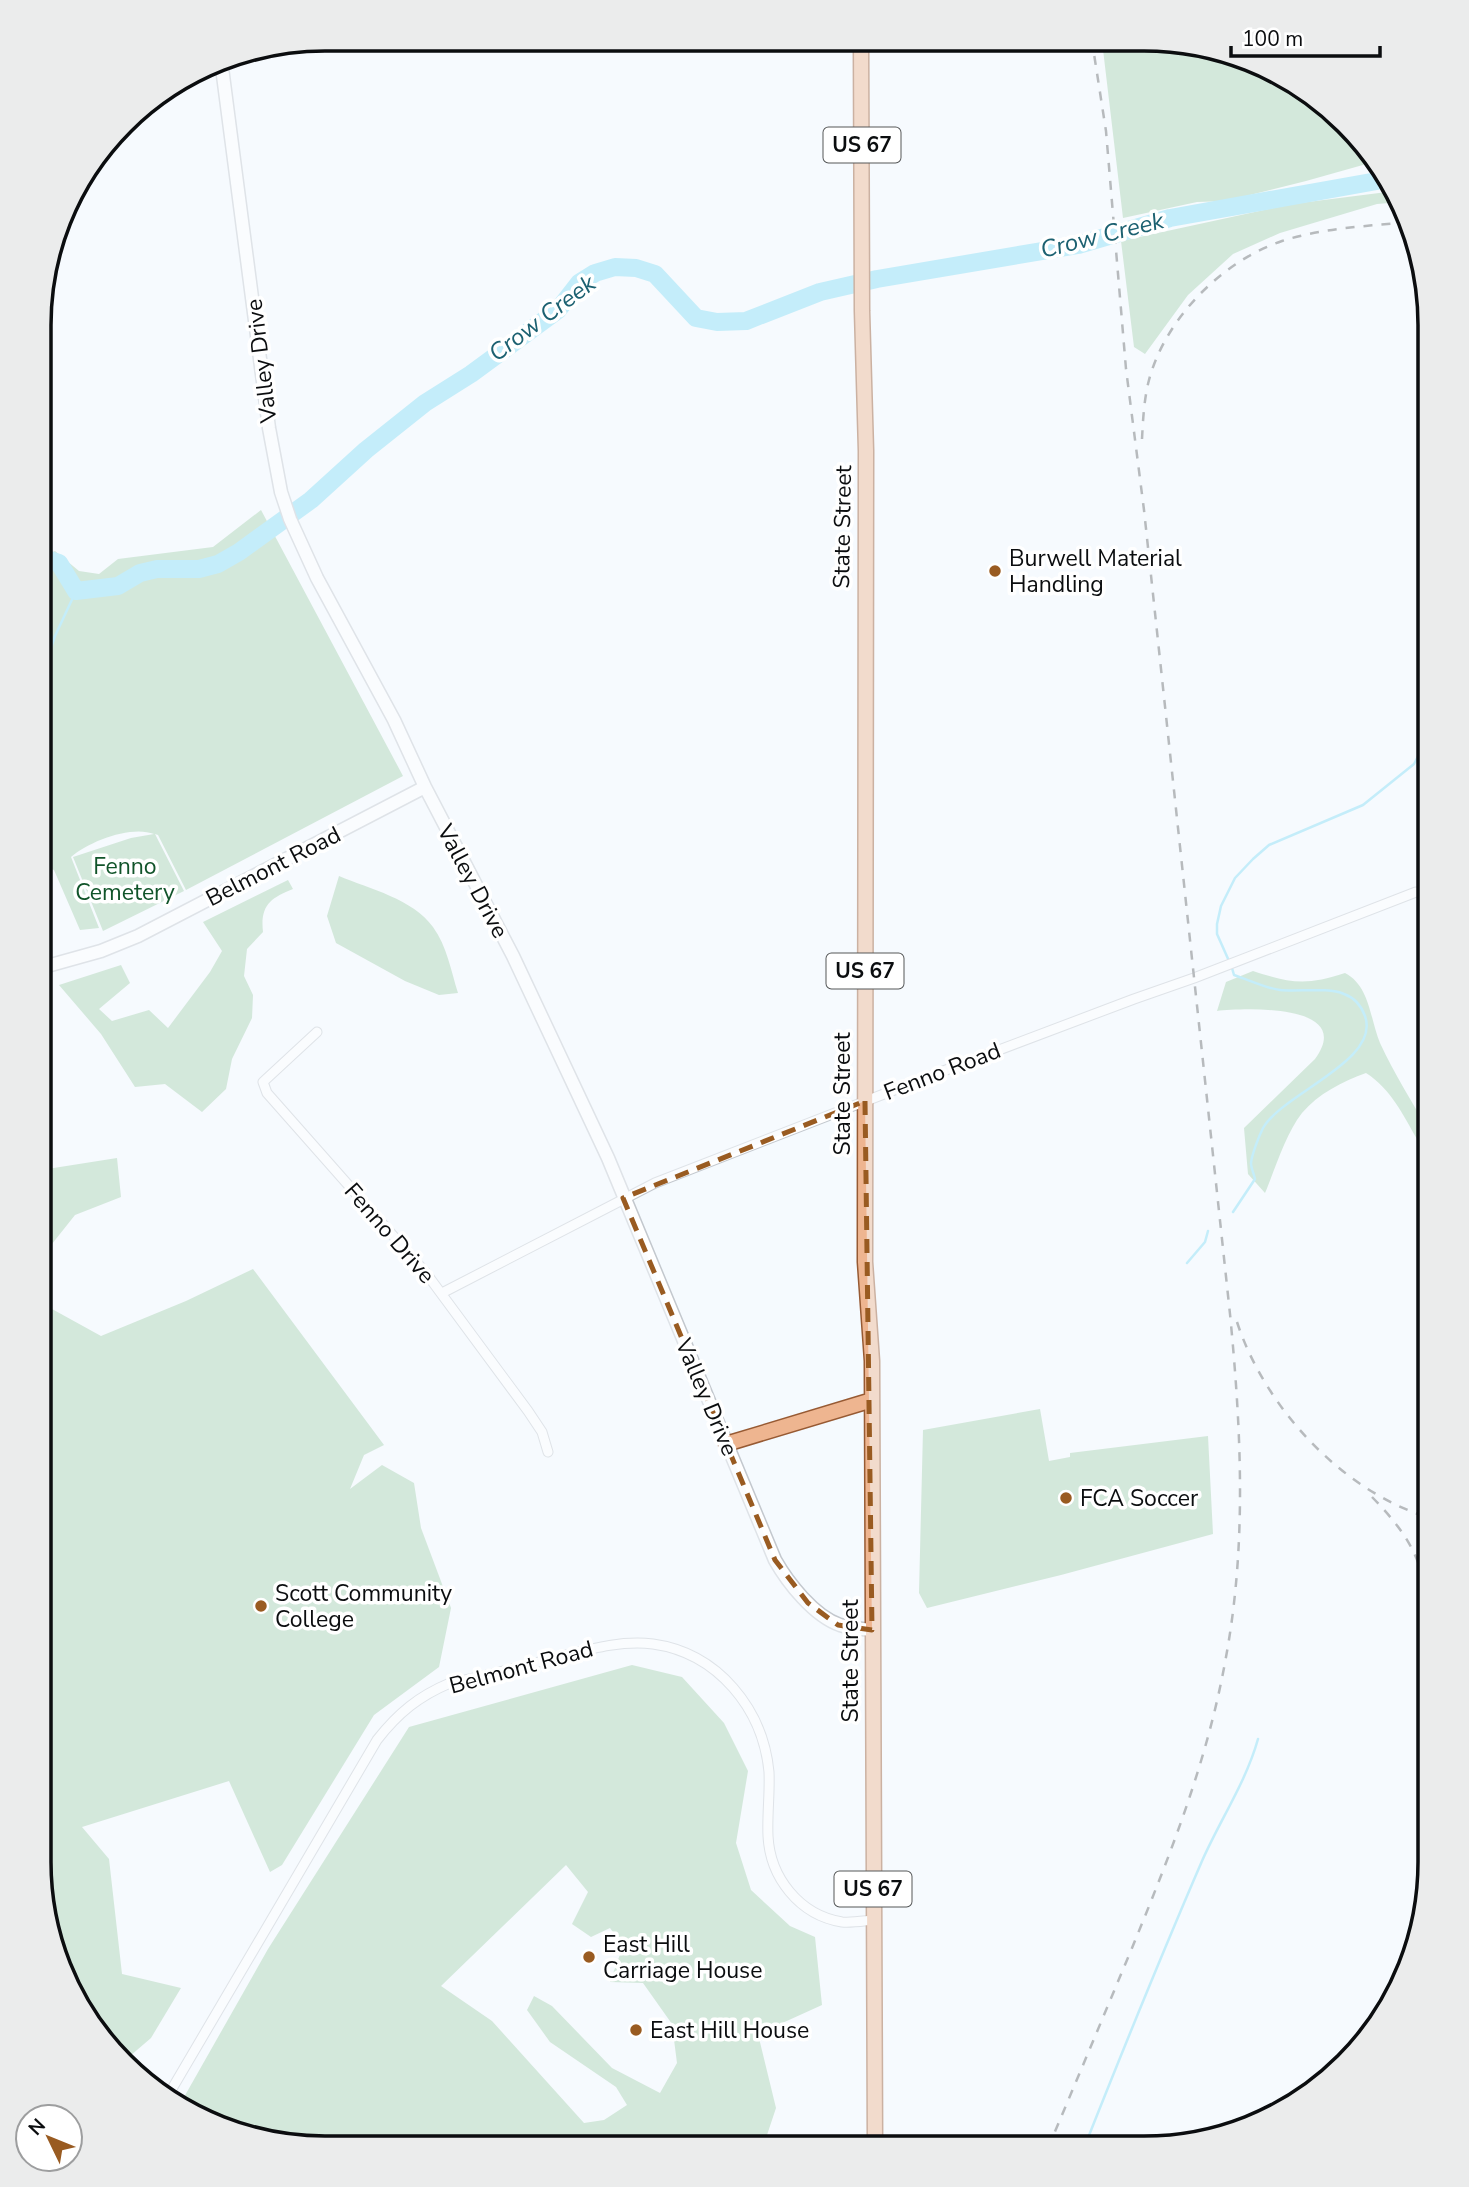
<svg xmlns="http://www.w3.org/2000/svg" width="1469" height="2187" font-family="'Nunito Sans',sans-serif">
<rect width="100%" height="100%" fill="#f5fafe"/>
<!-- green -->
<path fill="#a9d2b2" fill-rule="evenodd" d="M 1102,41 L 1182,41 L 1254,60 L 1319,98 L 1371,150 L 1377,161 L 1306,181 L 1226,201 L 1197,202 L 1123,218 Z
M 1395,191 L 1401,202 L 1377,204 L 1280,233 L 1233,254 L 1188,295 L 1145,354 L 1134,347 L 1121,241 L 1292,204 Z
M 261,510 L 403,776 L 186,890 L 158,835 L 155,834 L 184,891 L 103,931 L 73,857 L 131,838 L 154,834 C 132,825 89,841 71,857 L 99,928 L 80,930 L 54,870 L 40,864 L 41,558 L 55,551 L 79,571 L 99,574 L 118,559 L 213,547 Z
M 339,876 C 370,889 413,899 433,927 C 447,946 451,971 458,993 L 439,995 L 405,981 L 336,943 L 327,916 Z
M 288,880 L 293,889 C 270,898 260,906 263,932 L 247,949 L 244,976 L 253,995 L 252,1018 L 232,1059 L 226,1089 L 202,1112 L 165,1084 L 135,1087 L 101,1034 L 59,985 L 121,965 L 130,983 L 99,1009 L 112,1021 L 149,1010 L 168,1028 L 210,972 L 222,951 L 203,922 Z
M 1253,971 C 1290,983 1306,986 1345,973 C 1370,986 1370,1019 1380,1043 C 1394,1074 1414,1104 1430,1134 L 1430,1138 L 1417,1139 C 1403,1115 1391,1089 1366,1073 C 1343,1081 1318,1094 1302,1113 C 1286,1133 1275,1169 1265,1193 L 1248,1174 L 1244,1128 L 1315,1059 C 1356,1003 1244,1008 1217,1011 L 1226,982 Z
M 117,1158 L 121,1197 L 75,1215 L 44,1254 L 52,1309 L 101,1336 L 186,1301 L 253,1269 L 384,1445 L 364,1455 L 350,1489 L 382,1465 L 414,1483 L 421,1528 L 451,1608 L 439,1667 L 374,1715 L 282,1865 L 270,1872 L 229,1781 L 82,1827 L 109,1859 L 122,1974 L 181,1988 L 151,2038 L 123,2062 L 98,2037 L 60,1972 L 39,1863 L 40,1168 L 41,1170 Z
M 1040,1409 L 1049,1461 L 1070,1457 L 1070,1453 L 1208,1436 L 1213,1534 L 1061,1575 L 927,1608 L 919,1593 L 923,1430 Z
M 632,1665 L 682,1677 L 724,1723 L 748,1771 L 736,1843 L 751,1890 L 790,1926 L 815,1937 L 822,2005 L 758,2034 L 776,2108 L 763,2147 L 287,2146 L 215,2127 L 179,2106 L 268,1949 L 409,1727 ZM 566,1865 L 588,1892 L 572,1924 L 591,1937 L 610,1928 L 623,1946 L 610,1982 L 643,1983 L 672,2024 L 677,2063 L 660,2093 L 612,2068 L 552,2006 L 534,1996 L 527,2010 L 550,2042 L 616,2087 L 627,2105 L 604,2120 L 584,2123 L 492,2021 L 441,1986 Z"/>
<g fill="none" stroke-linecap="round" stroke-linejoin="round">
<!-- stream -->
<path stroke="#88def5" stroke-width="2.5" d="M 40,680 L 55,636 L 76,591
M 1229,961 L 1217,934 L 1217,924 L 1221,906 L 1235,878 L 1253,859 L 1269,845 L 1363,805 L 1414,764 L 1430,734
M 1232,968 L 1234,975 C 1249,980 1265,988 1280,990 C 1298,992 1328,987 1344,994 C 1355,998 1361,1005 1365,1016 C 1381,1061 1283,1093 1263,1128 C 1259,1136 1252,1154 1251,1163 C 1251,1168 1254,1174 1255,1179 L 1233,1212
M 1187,1263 L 1205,1242 L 1208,1231
M 1084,2148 C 1122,2052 1161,1956 1202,1861 C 1220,1820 1246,1782 1258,1739"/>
<!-- river -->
<path stroke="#88def5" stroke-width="18" d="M 41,557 L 59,563 L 76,591 L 118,586 L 140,573 L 157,569 L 199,569 L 218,564 L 239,552 L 311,500 L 366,450 L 425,403 L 471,374 L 558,310 L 579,283 L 595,273 L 615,267 L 636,268 L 655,274 L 696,318 L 717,322 L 746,321 L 820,292 L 877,279 L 1078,245 L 1170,218 L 1388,179"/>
<defs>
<path id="street" d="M 317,1032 L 263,1082 L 267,1093 L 426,1273 L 528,1411 L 542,1432 L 548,1452
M 442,1293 L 655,1183 L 938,1073 L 1134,999 L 1194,978 L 1416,892
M 166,2099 L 377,1740 C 398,1713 419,1696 450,1683 C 485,1676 520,1667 554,1658 C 587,1650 619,1640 653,1644 C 718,1653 763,1709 769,1772 C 770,1793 767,1815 768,1836 C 770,1877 799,1915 842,1922 C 851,1923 863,1921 873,1920"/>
<path id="secondary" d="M 221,60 L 269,428 L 281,492 L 290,519 L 317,578 L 394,720 L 425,787 L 513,956 L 608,1158 L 775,1560 C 788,1583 814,1616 840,1625 C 850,1628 862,1629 872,1630
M 40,968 L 101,951 L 138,936 L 425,787"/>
<path id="primary" d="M 861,40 L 862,311 L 866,451 L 865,1262 L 872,1361 L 875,2148
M 726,1444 L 872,1400"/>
</defs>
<!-- street casing -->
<use href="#street" stroke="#c3c8ce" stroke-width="11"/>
<!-- secondary casing -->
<use href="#secondary" stroke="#c3c8ce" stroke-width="15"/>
<!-- primary casing -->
<use href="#primary" stroke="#975a33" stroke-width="17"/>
<!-- street -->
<use href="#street" stroke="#fff" stroke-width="9"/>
<!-- secondary -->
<use href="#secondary" stroke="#fff" stroke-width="12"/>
<!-- primary -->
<use href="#primary" stroke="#eeb590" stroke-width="14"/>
<!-- rail -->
<path stroke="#6a6e70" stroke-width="2.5" stroke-dasharray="9 9" stroke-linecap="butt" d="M 1142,439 C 1143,420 1144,399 1149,380 C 1165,319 1222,261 1282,241 C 1323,228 1367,226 1410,222
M 1237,1322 C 1265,1408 1343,1492 1430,1518
M 1372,1497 C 1409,1535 1423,1560 1430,1613
M 1423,1704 L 1430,1674
M 1048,2148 C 1076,2082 1104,2015 1132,1948 C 1171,1853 1208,1759 1226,1657 C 1247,1543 1241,1428 1230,1314 L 1144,510 L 1126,369 L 1106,131 L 1092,41"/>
</g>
<!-- marked area -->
<path d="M0 0H1469V2187H0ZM 865,1101 L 872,1630 L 838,1625 L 808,1603 L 775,1560 L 623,1198 Z" fill="#f5fafe" fill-opacity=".55" fill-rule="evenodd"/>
<path fill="none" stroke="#995b21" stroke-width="5" stroke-dasharray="14 9" stroke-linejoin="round" d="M 865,1101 L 872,1630 L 838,1625 L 808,1603 L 775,1560 L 623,1198 Z"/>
<!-- markers -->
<g fill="#995b21" stroke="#fff" stroke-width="2.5">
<circle cx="995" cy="571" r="7"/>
<circle cx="1066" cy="1498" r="7"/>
<circle cx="261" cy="1606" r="7"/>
<circle cx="589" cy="1957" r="7"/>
<circle cx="636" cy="2030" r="7"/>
</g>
<g text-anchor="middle" stroke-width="7" stroke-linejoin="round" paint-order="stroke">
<!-- shield labels -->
<g fill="#fff" stroke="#545657" stroke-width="2">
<rect x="823.5" y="127.5" width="77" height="35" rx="5"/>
<rect x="826.5" y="953.5" width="77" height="35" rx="5"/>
<rect x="834.5" y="1871.5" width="77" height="35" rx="5"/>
</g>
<g font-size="21" font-weight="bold" fill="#0b0d0f">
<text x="862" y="152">US 67</text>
<text x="865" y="978">US 67</text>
<text x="873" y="1896">US 67</text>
</g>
<!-- street labels -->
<g font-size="23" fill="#0b0d0f" stroke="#fff">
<text transform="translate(261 361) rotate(-97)" y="8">Valley Drive</text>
<text transform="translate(842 527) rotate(-89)" y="8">State Street</text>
<text transform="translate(273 866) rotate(-27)" y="8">Belmont Road</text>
<text transform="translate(473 881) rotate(62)" y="8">Valley Drive</text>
<text transform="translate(942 1071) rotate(-21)" y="8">Fenno Road</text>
<text transform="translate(842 1094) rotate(-90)" y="8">State Street</text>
<text transform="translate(390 1233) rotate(49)" y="8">Fenno Drive</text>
<text transform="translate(707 1397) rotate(67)" y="8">Valley Drive</text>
<text transform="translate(850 1661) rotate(-90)" y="8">State Street</text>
<text transform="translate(521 1667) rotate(-15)" y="8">Belmont Road</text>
</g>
<!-- poi labels -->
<g font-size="23" fill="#0b0d0f" stroke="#fff" text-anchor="start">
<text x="1009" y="566">Burwell Material<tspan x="1009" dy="26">Handling</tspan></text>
<text x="1080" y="1506">FCA Soccer</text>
<text x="275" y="1601">Scott Community<tspan x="275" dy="26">College</tspan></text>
<text x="603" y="1952">East Hill<tspan x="603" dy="26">Carriage House</tspan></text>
<text x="650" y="2038">East Hill House</text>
</g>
<!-- park labels -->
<g font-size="23" fill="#11542a" stroke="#fff">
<text x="125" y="874">Fenno<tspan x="125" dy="26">Cemetery</tspan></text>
</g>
<!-- water labels -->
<g font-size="24" font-style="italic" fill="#1c6171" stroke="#fff">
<text transform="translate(1102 235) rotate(-14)" y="8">Crow Creek</text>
<text transform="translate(542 318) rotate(-37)" y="8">Crow Creek</text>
</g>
</g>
<!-- crop -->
<path d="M0 0H1469V2187H0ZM325 51H1144A274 274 0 0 1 1418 325V1862A274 274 0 0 1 1144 2136H325A274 274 0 0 1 51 1862V325A274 274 0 0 1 325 51Z" fill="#ebecec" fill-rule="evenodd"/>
<path fill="none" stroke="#0b0d0f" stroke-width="3.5" d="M325 51H1144A274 274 0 0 1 1418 325V1862A274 274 0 0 1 1144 2136H325A274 274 0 0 1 51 1862V325A274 274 0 0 1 325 51Z"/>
<!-- north arrow -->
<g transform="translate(49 2138) rotate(313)"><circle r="33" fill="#ffffff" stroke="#9d9e9f" stroke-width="2"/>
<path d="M0-5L12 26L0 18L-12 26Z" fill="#995b21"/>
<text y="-10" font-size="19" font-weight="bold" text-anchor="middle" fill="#0b0d0f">N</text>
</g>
<!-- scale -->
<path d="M1231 46v10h149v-10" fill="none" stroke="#0b0d0f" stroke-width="3.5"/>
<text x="1242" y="46" font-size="21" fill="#0b0d0f" stroke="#ffffff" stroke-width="5" paint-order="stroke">100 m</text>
</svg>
